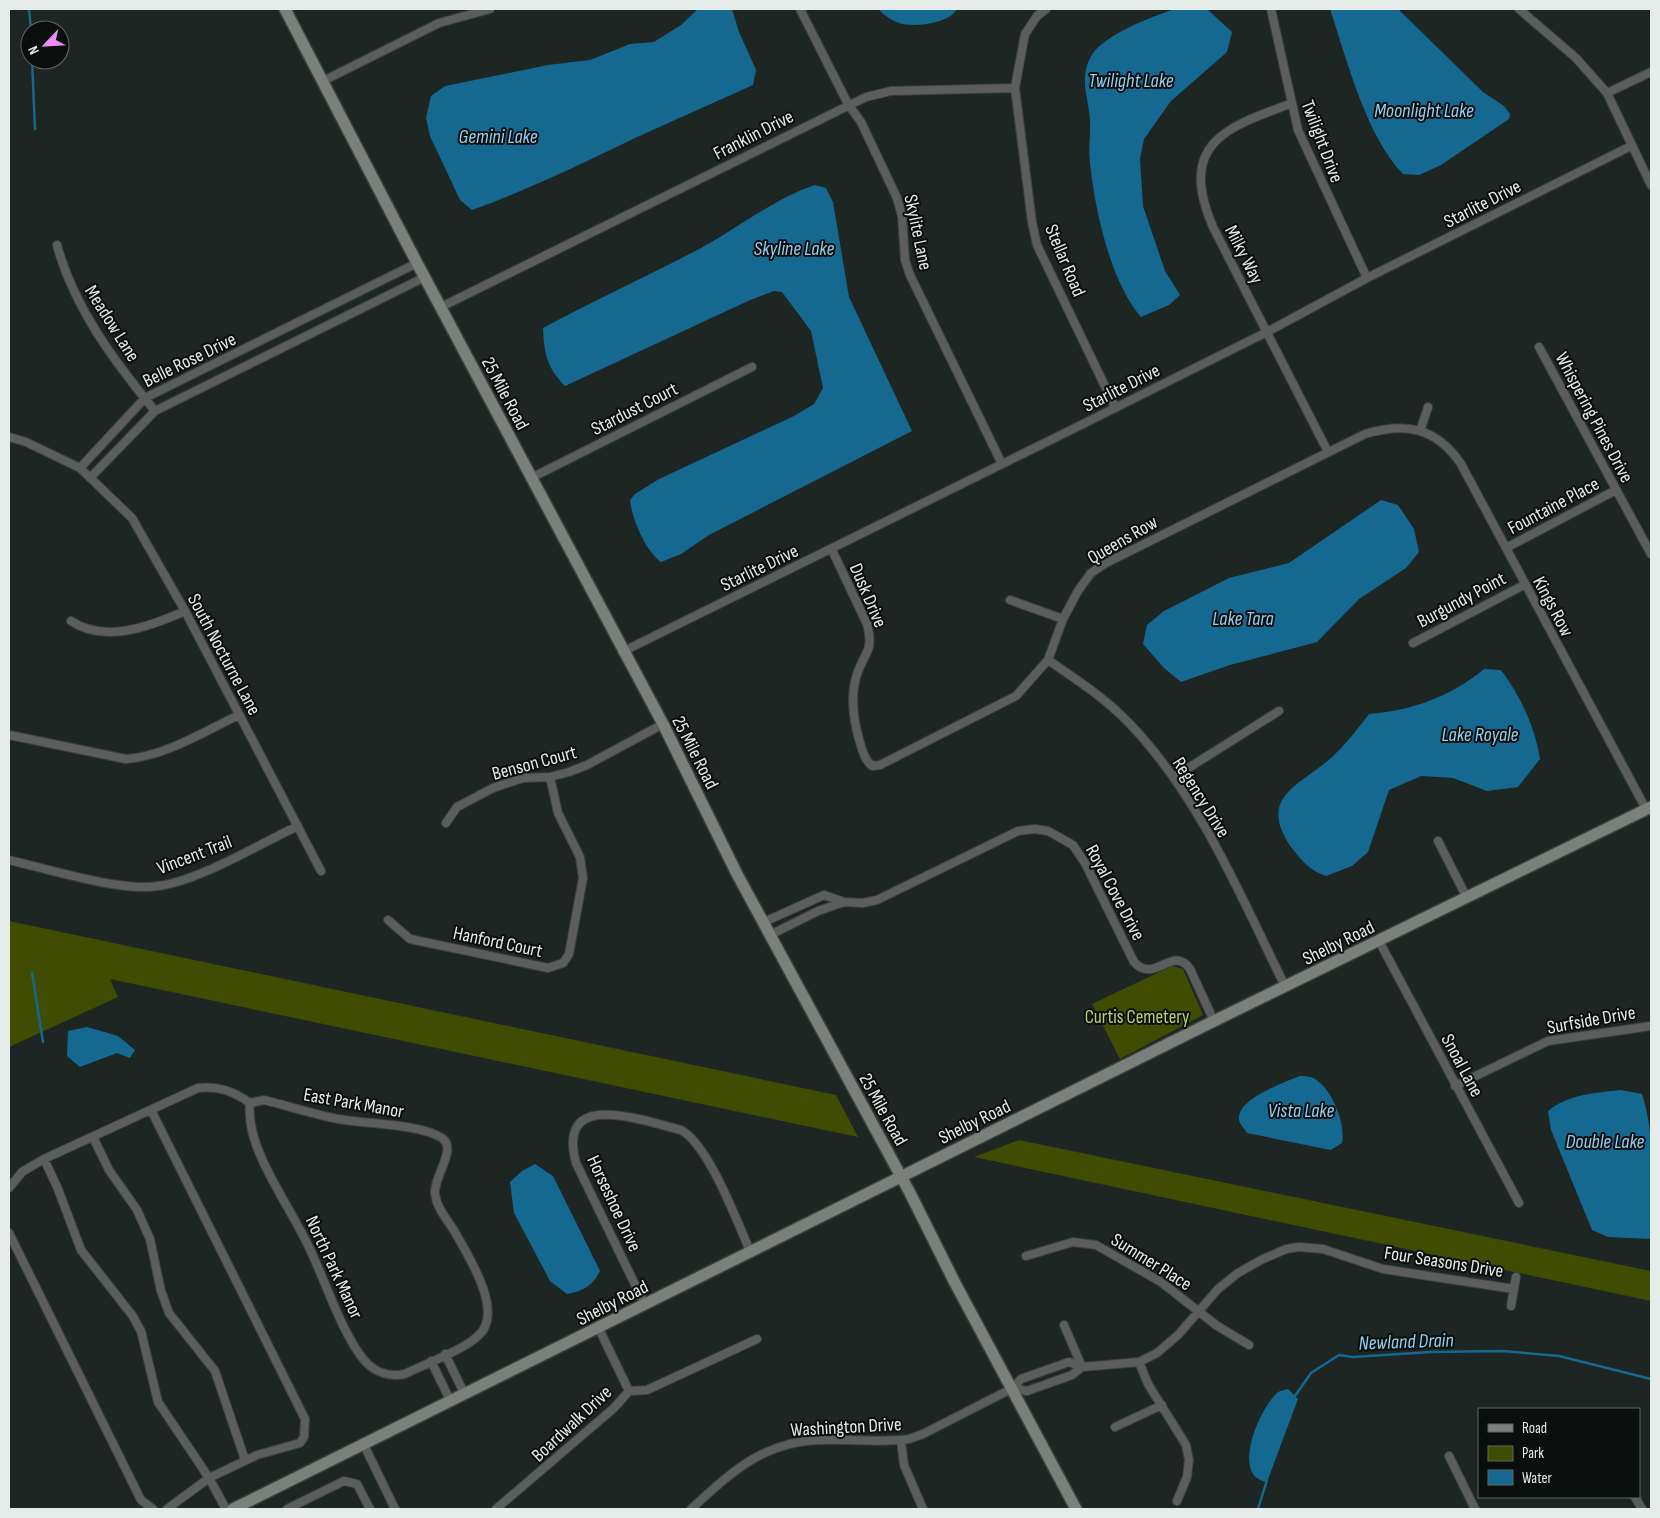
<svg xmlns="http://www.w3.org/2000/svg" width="1660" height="1518" font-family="'Sofia Sans Condensed',sans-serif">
<rect width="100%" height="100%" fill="#1d2623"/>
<!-- green -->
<path fill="#414c03" d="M 9,921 L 836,1095 L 858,1137 L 110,979 L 118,997 L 9,1047 Z
M 1172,966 L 1183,969 L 1203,1015 L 1120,1059 L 1092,1004 Z
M 1019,1140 L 1651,1271 L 1651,1301 L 974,1157 Z"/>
<!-- water -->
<path fill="#156890" d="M 698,9 L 732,9 L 739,32 L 756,70 L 753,85 C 714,103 674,120 635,138 C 581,164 528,190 472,210 L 460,200 L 430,136 L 426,118 L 431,96 L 445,86 L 548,65 L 590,60 L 630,44 L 654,42 L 681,25 Z
M 878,9 L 957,9 C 950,23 917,27 902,24 C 892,21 885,16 878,9 Z
M 1175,9 L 1207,9 L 1232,32 L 1227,52 L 1171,101 L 1144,139 L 1140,159 L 1143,206 L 1165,271 L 1180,295 L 1169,305 L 1141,317 C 1110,281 1095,210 1090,163 C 1088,149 1091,135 1090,121 C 1089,99 1079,80 1090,58 C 1102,35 1151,17 1175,9 Z
M 1330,9 L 1398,9 L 1483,92 L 1504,106 L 1510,114 L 1509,119 L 1441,165 L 1419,175 L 1403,174 C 1366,136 1347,60 1330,9 Z
M 815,185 L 826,188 L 833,202 L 849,297 L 912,431 L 709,535 L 681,554 L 661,562 C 645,550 632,519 630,500 L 635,494 L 659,479 L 794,416 L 814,404 L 823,388 L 811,331 L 782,292 L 774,291 L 748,301 L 565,386 C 547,368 544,353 543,328 C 593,301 648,276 701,248 C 738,228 775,198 815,185 Z
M 1381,500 L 1398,505 L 1414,529 L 1419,552 L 1406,568 L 1359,599 L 1317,642 L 1230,665 L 1181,682 L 1164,668 L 1143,644 L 1147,625 L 1164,611 L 1229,578 L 1289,563 Z
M 1484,669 L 1501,670 C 1520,695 1535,727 1540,759 L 1518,787 L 1487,791 L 1453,778 L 1421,776 L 1389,790 L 1368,852 L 1352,866 L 1326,876 C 1310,871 1301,860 1291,847 C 1257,797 1299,786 1331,758 C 1345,745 1357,730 1369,714 C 1411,711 1452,696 1484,669 Z
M 87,1027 L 118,1036 L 135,1050 L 130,1058 L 117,1053 L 80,1067 L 67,1056 L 68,1031 Z
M 1299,1076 C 1304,1076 1310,1076 1315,1079 C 1332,1089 1346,1124 1342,1143 L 1331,1150 L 1247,1133 C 1245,1129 1240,1125 1239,1120 C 1236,1099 1284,1083 1299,1076 Z
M 1621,1090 L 1642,1094 C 1657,1140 1651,1191 1651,1239 L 1608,1237 L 1592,1230 L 1551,1130 L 1548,1111 C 1569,1094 1595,1093 1621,1090 Z
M 535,1164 L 553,1176 L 600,1271 C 592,1286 584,1291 567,1294 L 550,1281 L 514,1213 L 510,1182 L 522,1171 Z
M 1288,1389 L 1298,1399 L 1267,1482 C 1230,1477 1259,1409 1277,1393 C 1279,1391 1284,1390 1288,1389 Z"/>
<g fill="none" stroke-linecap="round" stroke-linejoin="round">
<!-- stream -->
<path stroke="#156890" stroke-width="2.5" d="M 29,9 L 31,30
M 32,60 L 35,129
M 32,973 L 43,1042
M 1295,1396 L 1311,1373 L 1339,1355 L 1353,1357 L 1431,1352 L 1502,1351 L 1559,1356 L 1651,1379
M 1258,1509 L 1267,1480"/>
<defs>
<path id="street" d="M 800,9 L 848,104 L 861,122 L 897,198 L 902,216 L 905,260 L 910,275 L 1002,464
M 1046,9 L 1037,16 L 1025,34 L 1015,88 L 1032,222 L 1037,245 L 1115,407
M 1271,9 L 1298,130 L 1367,278
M 1519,9 L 1576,58 L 1607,93 L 1651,185
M 323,81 L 439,23 L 490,9
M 1607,93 L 1651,72
M 1290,104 C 1223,128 1178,145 1213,227 L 1328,452
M 57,245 C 74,308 115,362 155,411
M 441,307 L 866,97 L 891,91 L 1015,88
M 1539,347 L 1651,554
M 1420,431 L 1428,407
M 9,437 L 26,442 L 80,468 L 132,518 L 185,611 L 321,871
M 80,468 L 145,398 L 417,263
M 90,478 L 155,411 L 425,277
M 531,478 L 752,367
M 1506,548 L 1616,490
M 832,550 L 867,624 C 874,652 865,651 857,674 C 850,696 853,718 859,739 C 862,749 864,759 872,766 L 880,765 L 1016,696 L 1048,660 L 1063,619 L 1078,591 L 1091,573 L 1106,563 L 1365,434 C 1405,422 1436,427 1461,464 L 1646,809
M 1010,600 L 1063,619
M 71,621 C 105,644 151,626 185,611
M 1413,643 L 1524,585
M 622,652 L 1083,424 L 1267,332 L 1367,278 L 1631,146
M 1048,660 C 1076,679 1105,698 1129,723 C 1200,797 1240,895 1285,986
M 9,735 L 126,759 C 166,756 203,732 239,715
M 1174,777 L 1279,711
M 446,823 L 457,807 L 493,788 L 523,778 L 550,777 L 569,772 L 587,765 L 663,724
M 1438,841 L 1467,898
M 9,860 C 48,869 120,892 158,886 C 199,881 259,844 298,826
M 844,902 L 863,903 L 877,900 L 1018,831 L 1035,829 L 1048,831 L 1073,845 L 1085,863 L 1134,962 C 1155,985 1172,944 1190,969 L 1214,1021
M 388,920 L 410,939 L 548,968 L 563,963 L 569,954 L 583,878 L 580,857 L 558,813 L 550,777
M 764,922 L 824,895 L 844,902 L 818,911 L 770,935
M 1379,941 L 1519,1203
M 1455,1086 L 1548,1041 L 1651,1026
M 264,1100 C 288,1106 313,1114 338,1119 C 365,1124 421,1124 442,1138 C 458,1149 433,1177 435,1194 C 437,1210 449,1221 456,1234 C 469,1257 504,1312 479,1335 C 464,1350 425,1364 405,1374 C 390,1377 375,1373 364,1360 C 341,1332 324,1277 307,1243 C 293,1215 275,1188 262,1159 C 254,1141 248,1123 250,1103 Z
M 151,1110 L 305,1419 L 304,1437 L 300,1443 L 257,1455 L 209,1478 L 167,1509
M 93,1137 L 109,1170 L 137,1210 L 150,1239 L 161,1291 L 169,1313 L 215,1371 L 245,1460
M 44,1159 L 58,1189 L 81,1250 L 132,1315 L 141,1331 L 158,1402 L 209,1478 L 226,1509
M 9,1188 L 22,1172 L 44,1159 L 198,1088 C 219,1086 233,1091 250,1103
M 9,1233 L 141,1500 L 153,1509
M 1026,1256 L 1073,1242 L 1096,1245 L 1161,1282 L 1216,1325 L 1249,1345
M 645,1305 L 576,1163 C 556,1088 641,1120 681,1130 C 709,1145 737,1222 751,1253
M 1511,1306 L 1516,1277
M 1064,1325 L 1082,1367
M 599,1329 L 629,1391
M 445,1354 L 465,1395
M 431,1361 L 451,1402
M 1139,1362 L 1148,1384 L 1186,1445 L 1189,1460 L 1187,1477 L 1177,1501
M 1013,1388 L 1027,1391 L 1072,1375 L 1082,1367
M 1115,1427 L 1162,1405
M 901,1440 L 904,1465 L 923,1509
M 364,1445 L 395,1509
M 1449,1456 L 1475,1509
M 1635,1497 L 1642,1509
M 287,1509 L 344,1481 L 357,1484 L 370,1509
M 496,1509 L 614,1408 L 629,1391 L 647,1390 L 757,1339
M 691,1509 C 732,1472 763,1441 822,1440 C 850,1439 881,1443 909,1439 L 923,1434 L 1013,1388 L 1021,1379 L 1069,1362 L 1082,1367 L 1139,1362 L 1157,1353 L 1178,1335 L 1218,1289 L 1238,1273 L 1261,1260 L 1286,1249 L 1299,1247 L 1323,1249 L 1383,1269 L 1514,1289"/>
<path id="secondary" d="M 285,9 L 417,263 L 663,724 L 737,874 L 910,1193 L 955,1283 L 1076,1509
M 233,1509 L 1214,1021 L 1651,807"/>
</defs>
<!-- street casing -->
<use href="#street" stroke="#39423f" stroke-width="10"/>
<!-- secondary casing -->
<use href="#secondary" stroke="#39423f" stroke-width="14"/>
<!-- street -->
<use href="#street" stroke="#5b5e5c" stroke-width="8"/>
<!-- secondary -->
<use href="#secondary" stroke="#7b807b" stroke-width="11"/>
</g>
<g text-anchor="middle" stroke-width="4" stroke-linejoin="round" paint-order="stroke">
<!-- street labels -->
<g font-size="19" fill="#e6ecea" stroke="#0a0e0d">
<text transform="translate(753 134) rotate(-27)" y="7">Franklin Drive</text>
<text transform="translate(1323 141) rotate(69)" y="7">Twilight Drive</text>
<text transform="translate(1482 203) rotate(-27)" y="7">Starlite Drive</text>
<text transform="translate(919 232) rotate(78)" y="7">Skylite Lane</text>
<text transform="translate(1245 254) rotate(63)" y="7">Milky Way</text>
<text transform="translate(1066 260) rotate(67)" y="7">Stellar Road</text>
<text transform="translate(113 323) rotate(58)" y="7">Meadow Lane</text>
<text transform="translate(189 359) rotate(-26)" y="7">Belle Rose Drive</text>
<text transform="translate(1121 387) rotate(-27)" y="7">Starlite Drive</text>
<text transform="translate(506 393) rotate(62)" y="7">25 Mile Road</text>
<text transform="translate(634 408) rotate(-27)" y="7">Stardust Court</text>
<text transform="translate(1595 417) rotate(62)" y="7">Whispering Pines Drive</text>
<text transform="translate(1553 505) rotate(-28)" y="7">Fountaine Place</text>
<text transform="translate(1122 539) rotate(-30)" y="7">Queens Row</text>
<text transform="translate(759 567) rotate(-26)" y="7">Starlite Drive</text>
<text transform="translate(869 595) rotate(67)" y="7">Dusk Drive</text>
<text transform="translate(1461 599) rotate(-28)" y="7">Burgundy Point</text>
<text transform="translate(1554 606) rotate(62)" y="7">Kings Row</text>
<text transform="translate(225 654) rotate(62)" y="7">South Nocturne Lane</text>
<text transform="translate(696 752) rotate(63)" y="7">25 Mile Road</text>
<text transform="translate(534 762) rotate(-15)" y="7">Benson Court</text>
<text transform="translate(1202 797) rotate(58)" y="7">Regency Drive</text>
<text transform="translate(194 854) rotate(-21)" y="7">Vincent Trail</text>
<text transform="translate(1116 892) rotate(62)" y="7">Royal Cove Drive</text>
<text transform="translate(498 941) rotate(12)" y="7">Hanford Court</text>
<text transform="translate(1338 942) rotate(-26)" y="7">Shelby Road</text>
<text transform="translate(1591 1019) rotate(-10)" y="7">Surfside Drive</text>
<text transform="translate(1463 1065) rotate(62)" y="7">Snoal Lane</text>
<text transform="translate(354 1102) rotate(10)" y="7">East Park Manor</text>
<text transform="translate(884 1109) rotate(61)" y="7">25 Mile Road</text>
<text transform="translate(974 1121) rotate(-26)" y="7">Shelby Road</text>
<text transform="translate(615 1203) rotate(65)" y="7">Horseshoe Drive</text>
<text transform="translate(1152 1261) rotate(32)" y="7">Summer Place</text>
<text transform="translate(1444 1261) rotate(9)" y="7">Four Seasons Drive</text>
<text transform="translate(335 1267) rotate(65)" y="7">North Park Manor</text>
<text transform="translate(612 1302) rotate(-27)" y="7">Shelby Road</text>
<text transform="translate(571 1423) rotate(-43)" y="7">Boardwalk Drive</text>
<text transform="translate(846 1426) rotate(-3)" y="7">Washington Drive</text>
</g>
<!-- park labels -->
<g font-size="19" fill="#bdd26e" stroke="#0a0e0d">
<text x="1137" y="1023">Curtis Cemetery</text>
</g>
<!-- water labels -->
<g font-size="20" font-style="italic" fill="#96cff2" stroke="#0a0e0d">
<text x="1131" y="87">Twilight Lake</text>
<text x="1424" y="117">Moonlight Lake</text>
<text x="498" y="143">Gemini Lake</text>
<text x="794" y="255">Skyline Lake</text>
<text x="1243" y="625">Lake Tara</text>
<text x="1480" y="741">Lake Royale</text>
<text x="1301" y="1117">Vista Lake</text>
<text x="1605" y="1148">Double Lake</text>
<text transform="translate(1406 1341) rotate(-2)" y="7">Newland Drain</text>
</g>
</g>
<!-- border -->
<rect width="1660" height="1518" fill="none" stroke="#e6ecea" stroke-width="20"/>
<!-- legend -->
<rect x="1478" y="1408" width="162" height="90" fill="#0a0e0d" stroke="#626765"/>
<rect x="1488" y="1424" width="25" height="8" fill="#7b807b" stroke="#626765"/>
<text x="1522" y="1433" font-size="15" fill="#e6ecea">Road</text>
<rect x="1488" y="1446" width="25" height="15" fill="#414c03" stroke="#626765"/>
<text x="1522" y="1458" font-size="15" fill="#e6ecea">Park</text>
<rect x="1488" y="1470" width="25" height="15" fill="#156890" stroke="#626765"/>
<text x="1522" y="1483" font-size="15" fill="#e6ecea">Water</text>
<!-- north arrow -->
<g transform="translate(45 45) rotate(245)"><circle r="24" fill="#0a0e0d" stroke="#626765"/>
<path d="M0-4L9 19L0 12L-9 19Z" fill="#ec8cfa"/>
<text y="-8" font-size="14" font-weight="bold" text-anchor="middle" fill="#e6ecea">N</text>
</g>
</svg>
